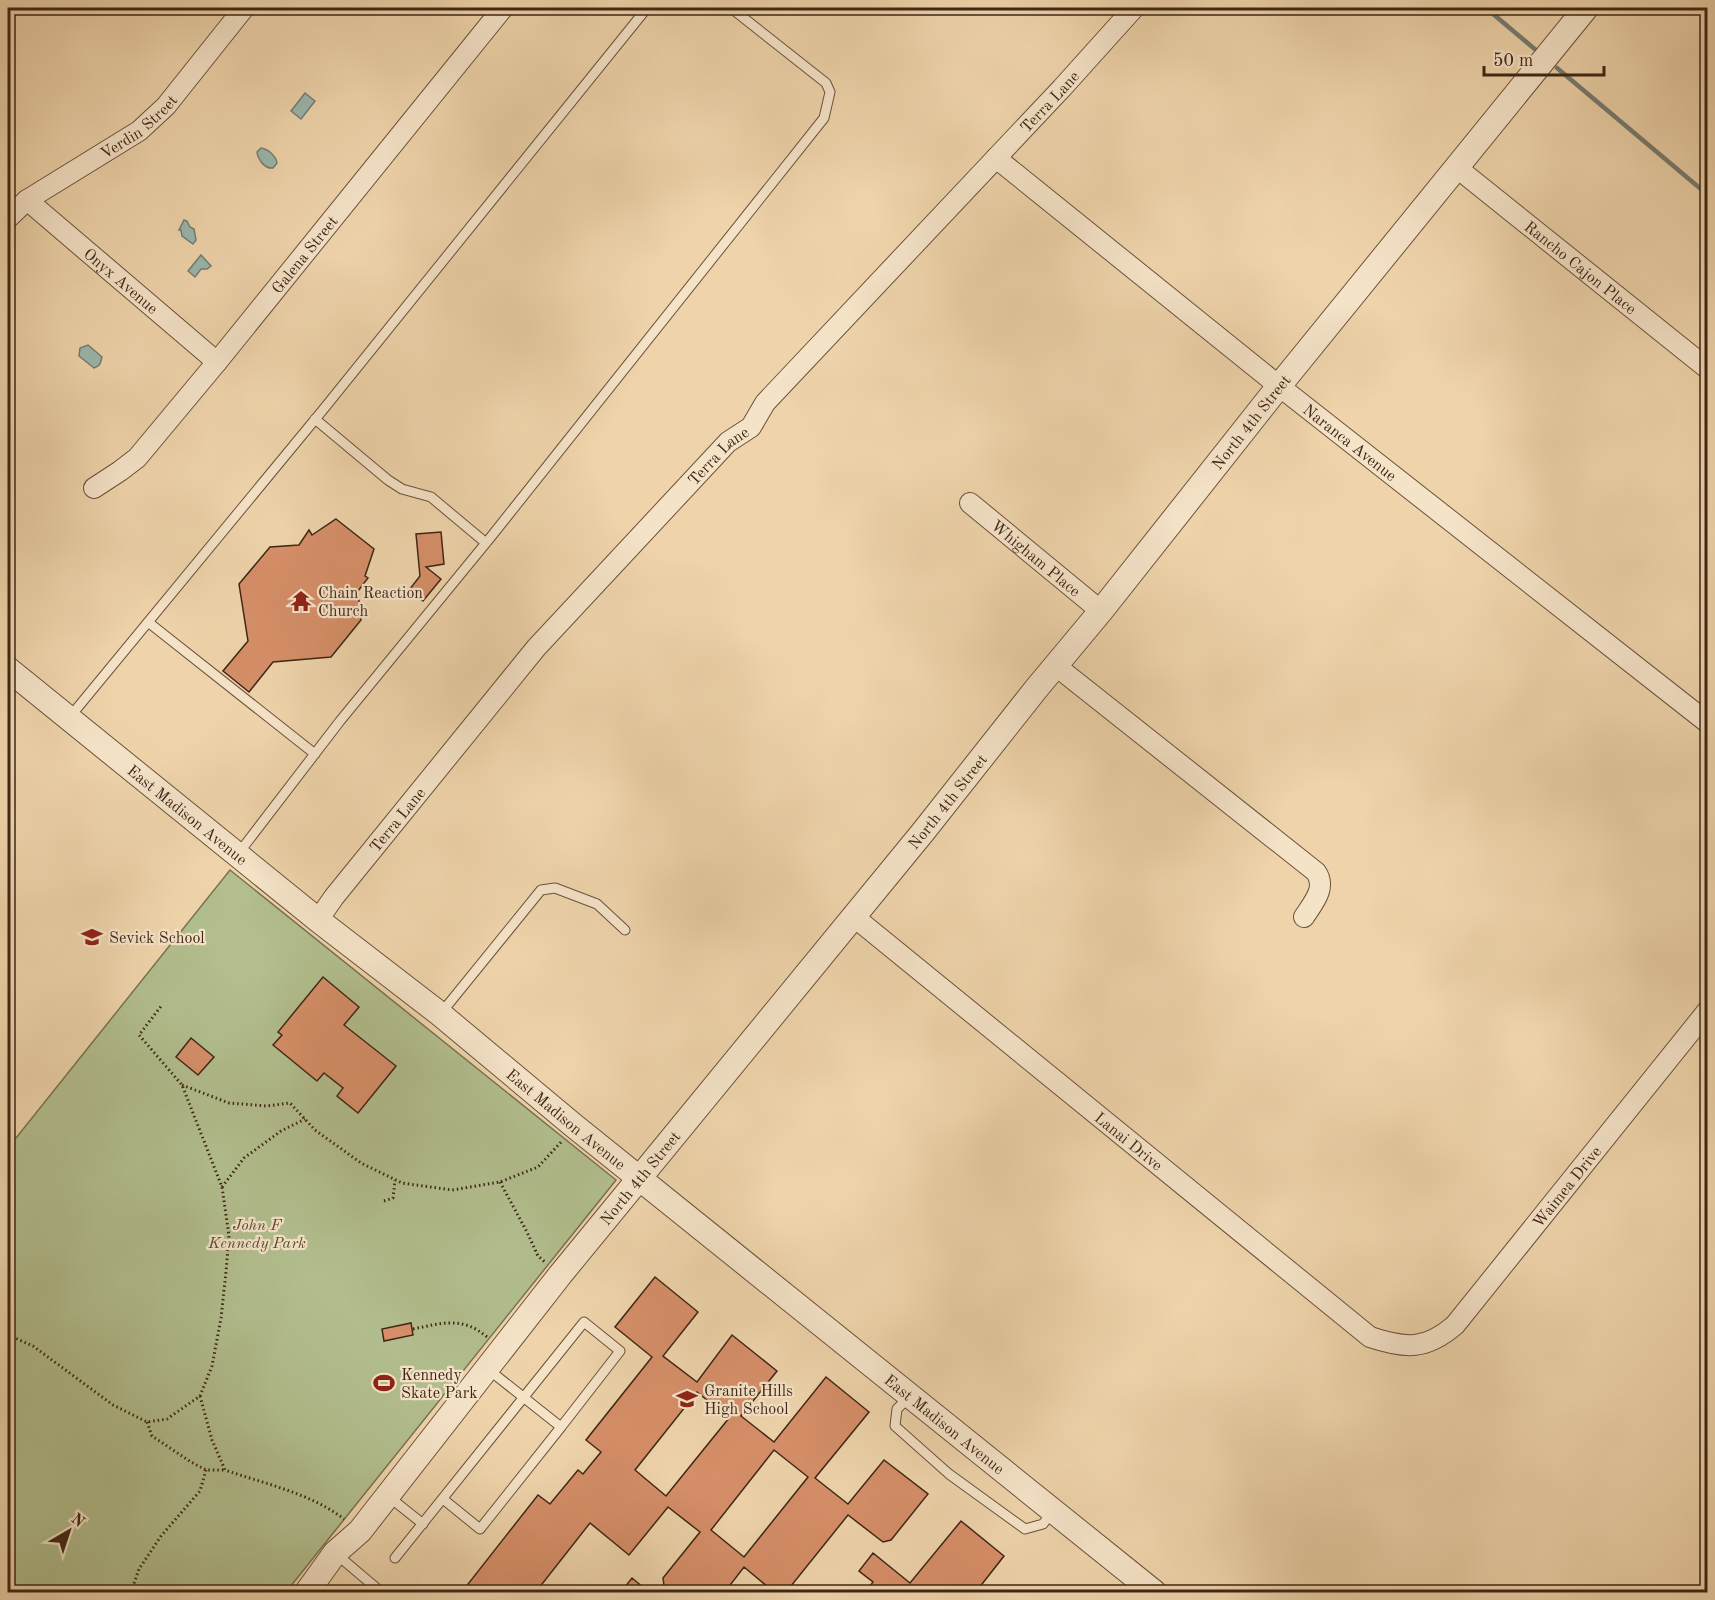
<svg xmlns="http://www.w3.org/2000/svg" width="1715" height="1600" font-family="'Old Standard TT',serif">
<rect width="100%" height="100%" fill="#efd4ab"/>
<filter id="stains"><feTurbulence type="fractalNoise" baseFrequency=".00333" numOctaves="4"/><feColorMatrix values="0 0 0 0 .2 0 0 0 0 .09 0 0 0 0 .02 0 0 0 .5 -.17"/></filter>
<radialGradient id="worn" r=".72"><stop offset=".6" stop-color="#630" stop-opacity="0"/><stop offset="1" stop-color="#630" stop-opacity=".3"/></radialGradient>
<!-- green -->
<path fill="#b2be8e" stroke="#787252" stroke-width="1.5" d="M 230,870 L 616,1180 L 286,1592 L 8,1592 L 8,1148 Z"/>
<!-- water -->
<path fill="#9bb7af" stroke="#767d72" stroke-width="1.5" d="M 305,93 L 315,101 L 301,119 L 291,111 Z
M 261,148 C 268,149 276,156 277,163 L 273,168 C 265,169 258,160 257,152 Z
M 184,220 L 187,221 L 190,227 L 194,229 L 196,240 L 193,244 L 182,236 L 181,230 L 179,230 Z
M 201,255 L 211,266 L 207,269 L 201,269 L 195,277 L 188,271 Z
M 88,345 L 102,357 C 100,364 101,365 94,368 L 79,356 L 80,348 Z"/>
<g fill="none" stroke-linecap="round" stroke-linejoin="round">
<!-- stream -->
<path stroke="#767d72" stroke-width="4.5" d="M 1486,8 L 1537,51
M 1557,68 L 1708,195"/>
</g>
<!-- building -->
<path fill="#d68f69" stroke="#3e2616" stroke-width="1.5" fill-rule="evenodd" d="M 336,519 L 374,549 L 365,576 L 368,578 L 358,591 L 361,620 L 331,657 L 273,662 L 249,692 L 223,671 L 248,641 L 239,584 L 270,547 L 299,545 L 309,530 L 312,535 Z
M 441,532 L 444,564 L 426,567 L 441,579 L 423,601 L 409,590 L 420,576 L 416,534 Z
M 323,977 L 359,1007 L 344,1025 L 396,1066 L 358,1113 L 337,1096 L 343,1088 L 324,1073 L 317,1081 L 273,1045 L 282,1035 L 278,1032 Z
M 191,1038 L 214,1057 L 198,1075 L 176,1057 Z
M 655,1277 L 698,1312 L 663,1356 L 697,1382 L 732,1335 L 777,1371 L 741,1416 L 774,1442 L 826,1377 L 869,1412 L 815,1478 L 848,1504 L 884,1460 L 928,1494 L 891,1540 L 883,1542 L 848,1515 L 787,1591 L 782,1587 L 775,1593 L 744,1567 L 724,1593 L 665,1593 L 663,1578 L 700,1532 L 668,1507 L 629,1555 L 590,1523 L 535,1593 L 461,1593 L 538,1495 L 550,1504 L 578,1470 L 583,1474 L 601,1452 L 586,1440 L 652,1357 L 615,1327 ZM 697,1392 L 729,1418 L 666,1496 L 635,1470 ZM 774,1450 L 808,1477 L 744,1557 L 711,1530 Z
M 411,1323 L 413,1335 L 384,1341 L 382,1329 Z
M 961,1521 L 1004,1556 L 975,1593 L 865,1593 L 873,1582 L 859,1571 L 873,1553 L 910,1583 Z
M 632,1578 L 650,1593 L 620,1593 Z"/>
<g fill="none" stroke-linecap="round" stroke-linejoin="round">
<defs>
<path id="service" d="M 315,419 L 388,480 L 402,489 L 431,497 L 486,543
M 148,622 L 315,754
M 69,718 L 322,411 L 647,8
M 238,854 L 340,721 L 490,538 L 824,118 L 830,92 L 826,83 L 731,8
M 442,1012 L 541,890 L 555,888 L 597,904 L 625,930
M 910,1396 L 897,1409 L 895,1426 L 949,1474 L 1025,1529 L 1043,1524 L 1052,1512
M 388,1496 L 423,1524
M 443,1499 L 480,1529 L 561,1427
M 335,1553 L 381,1592
M 395,1558 L 584,1322 L 620,1351 L 561,1427 L 489,1370"/>
<g id="minor">
<path id="s1" d="M 996,158 L 1279,386 L 1708,723"/>
<path id="s2" d="M 1456,167 L 1708,369"/>
<path id="s3" d="M 27,200 L 217,362"/>
<path id="s4" d="M 8,218 L 27,200 L 139,131 L 166,106 L 244,8"/>
<path id="s5" d="M 94,488 L 120,471 L 137,458 L 217,362 L 503,8"/>
<path id="s6" d="M 970,503 L 1101,611"/>
<path d="M 1056,666 L 1316,872 C 1327,888 1313,903 1304,917"/>
<path id="s7" d="M 853,916 L 1370,1337 C 1406,1349 1426,1350 1455,1325 L 1708,1010"/>
<path id="s8" d="M 318,920 L 334,897 L 536,648 L 728,442 L 751,427 L 765,403 L 1062,88 L 1134,8"/>
</g>
<g id="tertiary">
<path id="s9" d="M 8,669 L 318,920 L 440,1014 L 573,1125 L 1154,1592"/>
<path id="s10" d="M 307,1592 L 335,1553 L 360,1531 L 560,1275 L 923,832 L 1036,689 L 1101,611 L 1279,386 L 1586,8"/>
</g>
</defs>
<!-- service casing -->
<use href="#service" stroke="#6a523b" stroke-width="11"/>
<!-- minor casing -->
<use href="#minor" stroke="#6a523b" stroke-width="22"/>
<!-- tertiary casing -->
<use href="#tertiary" stroke="#6a523b" stroke-width="26"/>
<!-- path -->
<path stroke="#3e2616" stroke-width="3" stroke-dasharray="1.5 3" stroke-linecap="butt" d="M 182,1085 L 229,1103 L 267,1106 L 290,1103 L 315,1130 L 361,1163 L 402,1183 L 452,1190 L 500,1182 L 538,1167 L 563,1140
M 500,1182 L 527,1232 L 538,1256 L 546,1263
M 222,1187 L 244,1158 L 281,1131 L 305,1119
M 384,1201 L 393,1198 L 395,1180
M 413,1329 C 443,1323 462,1316 487,1337
M 8,1335 L 33,1346 L 113,1405 L 147,1422 L 167,1419 L 200,1396 L 212,1366 L 221,1318 L 226,1272 L 229,1236 L 222,1187 L 182,1085 L 139,1035 L 162,1005
M 200,1396 L 212,1440 L 225,1470 C 265,1484 310,1493 344,1519
M 147,1422 L 152,1436 L 191,1462 L 206,1470 L 224,1470
M 131,1592 L 139,1569 L 161,1536 L 200,1491 L 206,1470"/>
<!-- service -->
<use href="#service" stroke="#f5e3c8" stroke-width="9"/>
<!-- minor -->
<use href="#minor" stroke="#f5e3c8" stroke-width="20"/>
<!-- tertiary -->
<use href="#tertiary" stroke="#f5e3c8" stroke-width="24"/>
</g>
<!-- icons -->
<defs>
<symbol id="temple-bare" viewBox="-9 -9 18 18"><path d="M0-6L5-2H3V0L6.5 2.5H4V6H1.5V3h-3V6H-4V2.5H-6.5L-3 0V-2H-5Z" fill="#8f2418" stroke="#f5e3c8" stroke-width="2.5" paint-order="stroke"/></symbol>
<symbol id="school-bare" viewBox="-9 -9 18 18"><path d="M0-5L7-2L0 1L-7-2ZM-4 1L0 2.5L4 1V4Q0 6-4 4Z" fill="#8f2418" stroke="#f5e3c8" stroke-width="2.5" paint-order="stroke"/></symbol>
<symbol id="stadium-bare" viewBox="-9 -9 18 18"><path d="M0-5a6.5 5 0 1 0 0 10a6.5 5 0 1 0 0-10ZM-3.5-1.8h7v3.6h-7Z" fill="#8f2418" stroke="#f5e3c8" stroke-width="2.5" paint-order="stroke"/></symbol>
</defs>
<g fill-rule="evenodd">
<use href="#temple-bare" x="286" y="586" width="30" height="30"/>
<use href="#school-bare" x="77" y="922" width="30" height="30"/>
<use href="#stadium-bare" x="369" y="1368" width="30" height="30"/>
<use href="#school-bare" x="672" y="1384" width="30" height="30"/>
</g>
<g text-anchor="middle" stroke-width="4.5" stroke-linejoin="round" paint-order="stroke">
<!-- street labels -->
<g font-size="16" fill="#3e2616" stroke="#f5e3c8">
<text dy="6" stroke="none"><textPath href="#s8" startOffset="1100">Terra Lane</textPath></text>
<text dy="6" stroke="none"><textPath href="#s4" startOffset="160">Verdin Street</textPath></text>
<text dy="6" stroke="none"><textPath href="#s5" startOffset="316">Galena Street</textPath></text>
<text dy="6" stroke="none"><textPath href="#s2" startOffset="160">Rancho Cajon Place</textPath></text>
<text dy="6" stroke="none"><textPath href="#s3" startOffset="124">Onyx Avenue</textPath></text>
<text dy="6" stroke="none"><textPath href="#s10" startOffset="1504">North 4th Street</textPath></text>
<text dy="6" stroke="none"><textPath href="#s1" startOffset="454">Naranca Avenue</textPath></text>
<text dy="6" stroke="none"><textPath href="#s8" startOffset="614">Terra Lane</textPath></text>
<text dy="6" stroke="none"><textPath href="#s6" startOffset="86">Whigham Place</textPath></text>
<text dy="6" stroke="none"><textPath href="#s10" startOffset="1018">North 4th Street</textPath></text>
<text dy="6" stroke="none"><textPath href="#s9" startOffset="231">East Madison Avenue</textPath></text>
<text dy="6" stroke="none"><textPath href="#s8" startOffset="128">Terra Lane</textPath></text>
<text dy="6" stroke="none"><textPath href="#s9" startOffset="717">East Madison Avenue</textPath></text>
<text dy="6" stroke="none"><textPath href="#s7" startOffset="356">Lanai Drive</textPath></text>
<text dy="6" stroke="none"><textPath href="#s10" startOffset="532">North 4th Street</textPath></text>
<text dy="6" stroke="none"><textPath href="#s7" startOffset="936">Waimea Drive</textPath></text>
<text dy="6" stroke="none"><textPath href="#s9" startOffset="1203">East Madison Avenue</textPath></text>
</g>
<!-- poi labels -->
<g font-size="16" fill="#3e2616" stroke="#f5e3c8" text-anchor="start">
<text x="318" y="598">Chain Reaction<tspan x="318" dy="18">Church</tspan></text>
<text x="109" y="943">Sevick School</text>
<text x="401" y="1380">Kennedy<tspan x="401" dy="18">Skate Park</tspan></text>
<text x="704" y="1396">Granite Hills<tspan x="704" dy="18">High School</tspan></text>
</g>
<!-- park labels -->
<g font-size="16" font-style="italic" fill="#5b4c34" stroke="#f5e3c8">
<text x="257" y="1230">John F<tspan x="257" dy="18">Kennedy Park</tspan></text>
</g>
</g>
<!-- margin -->
<rect width="1715" height="1600" fill="none" stroke="#efd4ab" stroke-width="30"/>
<rect x="9" y="9" width="1697" height="1582" fill="none" stroke="#3e2616" stroke-width="3"/>
<rect x="15" y="15" width="1685" height="1570" fill="none" stroke="#3e2616" stroke-width="1.5"/>
<!-- north arrow -->
<g transform="translate(69 1531) rotate(39)" stroke="#f5e3c8" stroke-width="4.5" paint-order="stroke">
<path d="M0-4.5L10 22L0 15L-10 22Z" fill="#3e2616"/>
<text y="-9" font-size="16" font-weight="bold" text-anchor="middle" fill="#3e2616">N</text>
</g>
<!-- scale -->
<path d="M1484 66v9h120v-9" fill="none" stroke="#3e2616" stroke-width="3"/>
<text x="1493" y="66" font-size="18" fill="#3e2616" stroke="#f5e3c8" stroke-width="4.5" paint-order="stroke">50 m</text>
<rect width="100%" height="100%" filter="url(#stains)"/>
<rect width="100%" height="100%" fill="url(#worn)"/>
</svg>
